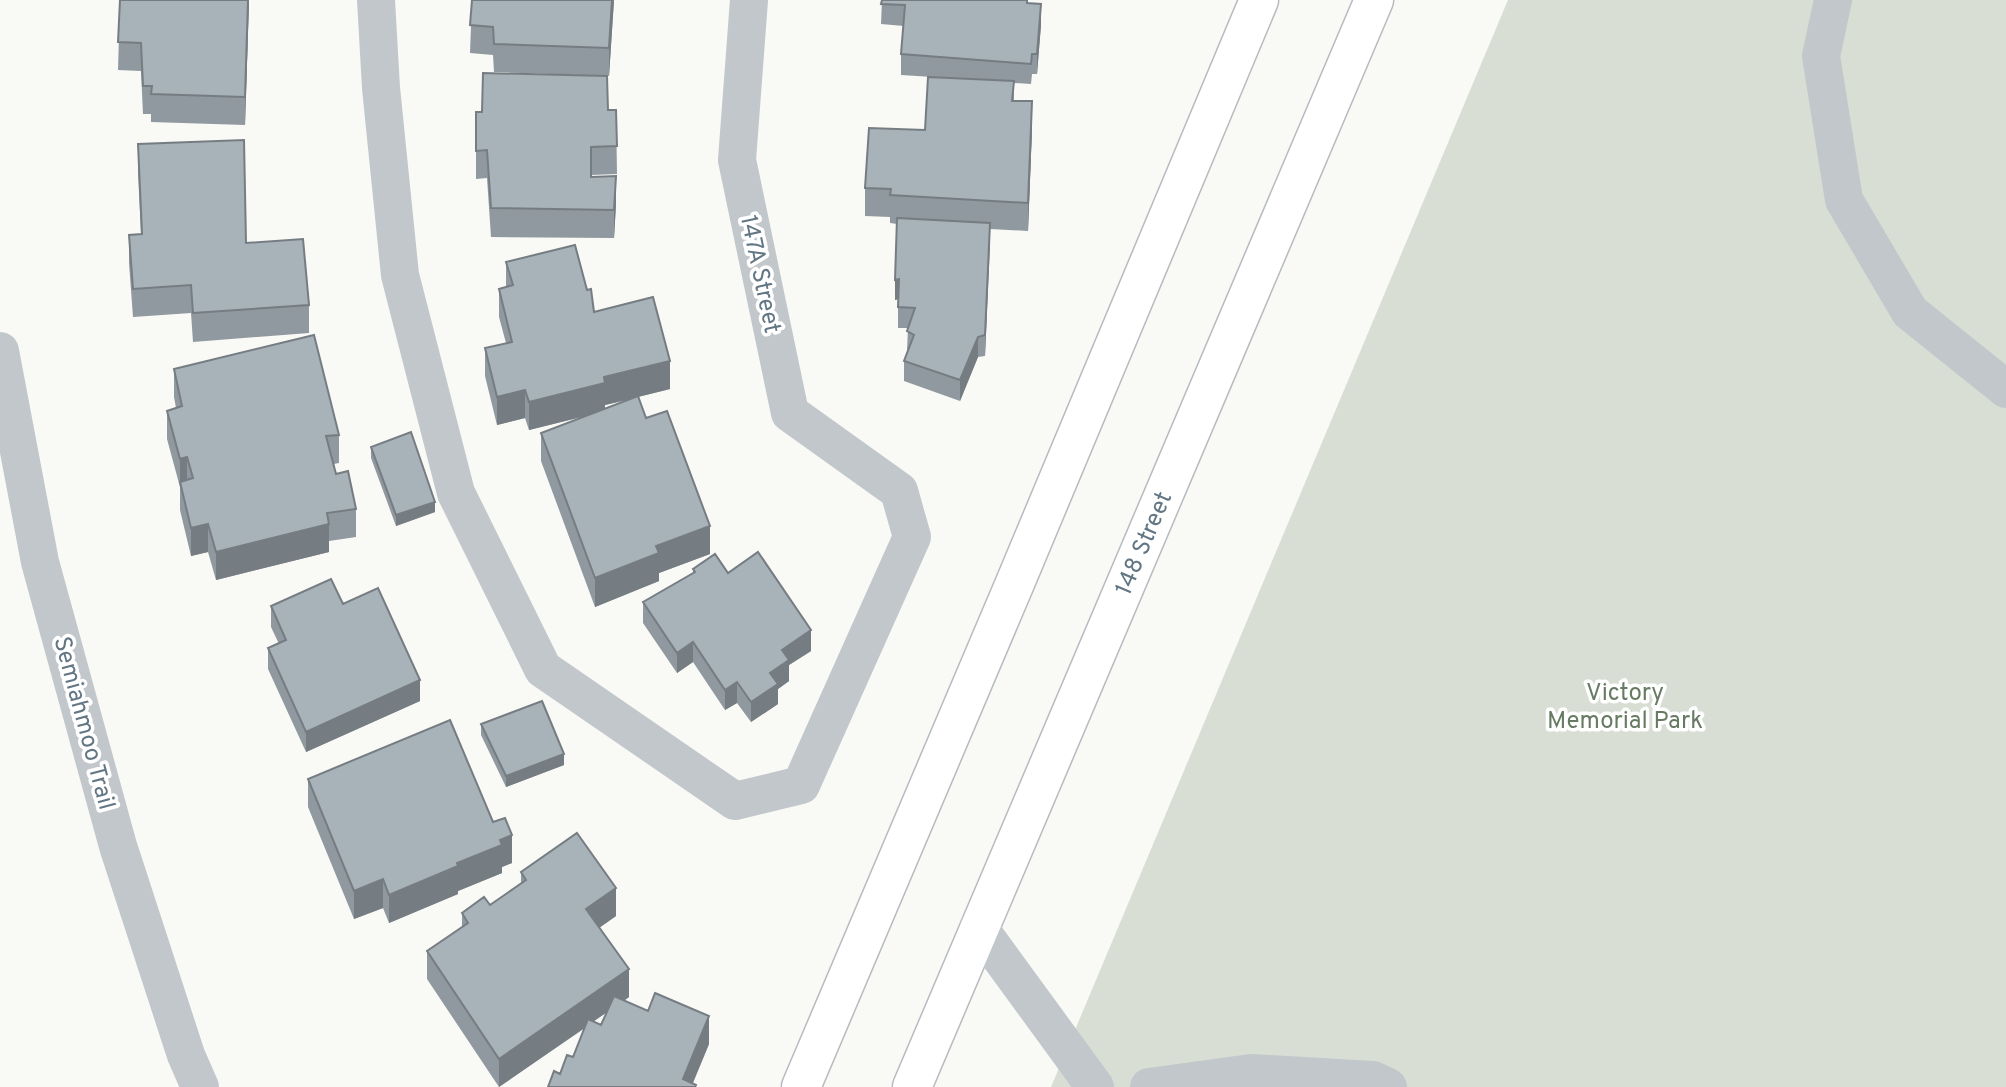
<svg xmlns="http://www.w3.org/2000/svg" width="2006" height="1087" font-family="Overpass,sans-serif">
<rect width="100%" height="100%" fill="#f9f9f6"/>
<!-- green -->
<path fill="#d9ded5" d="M 1508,0 L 2006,0 L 2006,1087 L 1051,1087 Z"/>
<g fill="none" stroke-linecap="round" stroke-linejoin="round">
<defs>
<path id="major" d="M 801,1087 L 1015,583 L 1259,0
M 912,1087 L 1374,0"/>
</defs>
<!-- major casing -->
<use href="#major" stroke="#b5bbbf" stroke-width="41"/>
<!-- minor -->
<path stroke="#c2c7cb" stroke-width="38" d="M 376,0 L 381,88 L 400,275 L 456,493 L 543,669 L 735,801 L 801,785 L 912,537 L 899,491 L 790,413 L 737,160 L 749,0
M 1833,0 L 1821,56 L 1844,200 L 1910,312 L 2006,389
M 0,351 L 40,562 L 118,846 L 186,1055 L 200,1087
M 979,928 L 1095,1087
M 1149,1087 L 1251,1073 L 1373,1080 L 1388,1087"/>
<!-- major -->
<use href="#major" stroke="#fff" stroke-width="38"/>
</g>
<!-- wall -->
<path fill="#90999f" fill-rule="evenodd" d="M 120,0 L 249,0 L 245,125 L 151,122 L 151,114 L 143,114 L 141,71 L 118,70 Z
M 472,0 L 614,0 L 609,76 L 494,72 L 493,55 L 470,53 Z
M 882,0 L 1028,3 L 1041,25 L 1037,74 L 1032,74 L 1031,84 L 1014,83 L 1014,101 L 1032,129 L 1028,231 L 990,229 L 985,356 L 978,357 L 960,401 L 904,381 L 904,361 L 907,351 L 908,328 L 898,328 L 898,299 L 895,300 L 897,224 L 890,223 L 890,217 L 865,216 L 865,188 L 925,130 L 933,77 L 901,75 L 901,54 L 904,26 L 881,24 Z
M 608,110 L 616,110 L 617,174 L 591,175 L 591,177 L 616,204 L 614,238 L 491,237 L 487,178 L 476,179 L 476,112 Z
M 138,144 L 246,243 L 309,305 L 309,333 L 193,342 L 191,313 L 133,317 L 129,263 L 129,235 L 141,234 L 138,172 Z
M 506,262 L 587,290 L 594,312 L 670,389 L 638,397 L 646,418 L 710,554 L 659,573 L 659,581 L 595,607 L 541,461 L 541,433 L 582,417 L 529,430 L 525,418 L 497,425 L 485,376 L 485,348 L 506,343 L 499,317 L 499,289 L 506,287 ZM 628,400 L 605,408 L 605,405 Z
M 174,369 L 339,435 L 339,463 L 334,464 L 336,474 L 356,509 L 356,537 L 329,541 L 329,552 L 216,580 L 208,552 L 191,556 L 180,510 L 180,487 L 167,439 L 167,411 L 176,408 L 174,397 Z
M 371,447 L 435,512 L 396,526 L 371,458 Z
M 693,569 L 728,573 L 811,651 L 789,665 L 789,681 L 778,689 L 778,704 L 751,722 L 737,703 L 725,710 L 693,662 L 677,673 L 643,623 L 643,602 L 693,573 Z
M 343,604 L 420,701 L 306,752 L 268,669 L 268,648 L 279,644 L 271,627 L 271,606 Z
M 481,724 L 564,765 L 506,787 L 481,735 Z
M 308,779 L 493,822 L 512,863 L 502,867 L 502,873 L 458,891 L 458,894 L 389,923 L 383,908 L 354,919 L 308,807 Z
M 521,872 L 616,916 L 599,928 L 629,997 L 624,1001 L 709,1044 L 693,1083 L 696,1087 L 560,1074 L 573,1057 L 585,1028 L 499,1087 L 427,979 L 427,951 L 462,927 L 462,913 L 490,905 L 521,884 ZM 607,1012 L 601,1025 L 593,1021 Z"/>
<!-- shaded-wall -->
<path fill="#767d82" d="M 248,0 L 249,0 L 245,125 L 245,97 Z
M 612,0 L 614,0 L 609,76 L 609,48 Z
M 1041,4 L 1041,25 L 1037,74 L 1037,54 Z
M 1032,101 L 1032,129 L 1028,231 L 1028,203 Z
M 616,176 L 616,204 L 614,238 L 614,210 Z
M 990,223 L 990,244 L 985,356 L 985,335 Z
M 899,279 L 899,299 L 895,300 L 895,280 Z
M 978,337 L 978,357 L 960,401 L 960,380 Z
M 670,361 L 670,389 L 605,405 L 605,411 L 529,430 L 529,402 L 604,377 Z
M 525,390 L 525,418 L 497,425 L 497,397 Z
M 187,457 L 187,485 L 180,483 L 180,459 Z
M 435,502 L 435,512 L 396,526 L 396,515 Z
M 208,524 L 208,552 L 191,556 L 191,528 Z
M 329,524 L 329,552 L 216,580 L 216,552 Z
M 710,526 L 710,554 L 659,573 L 659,581 L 595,607 L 595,578 L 656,546 Z
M 811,630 L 811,651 L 789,665 L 789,681 L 778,689 L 778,704 L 751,722 L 751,702 L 770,673 L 782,650 Z
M 693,642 L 693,662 L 677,673 L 677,653 Z
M 420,680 L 420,701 L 306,752 L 306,732 Z
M 737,682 L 737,703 L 725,710 L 725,690 Z
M 564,754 L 564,765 L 506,787 L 506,776 Z
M 512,835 L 512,863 L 502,867 L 502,873 L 458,891 L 458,894 L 389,923 L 389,895 L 457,863 L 500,840 Z
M 383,879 L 383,908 L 354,919 L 354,891 Z
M 616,888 L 616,916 L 586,937 L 586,909 Z
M 629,969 L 629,997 L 499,1087 L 499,1059 Z
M 709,1016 L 709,1044 L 691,1087 L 683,1079 Z"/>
<!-- building -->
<path fill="#a8b2b9" stroke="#767d82" stroke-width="2" d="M 120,0 L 248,0 L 245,97 L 151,94 L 152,86 L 143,86 L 141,43 L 118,42 Z
M 472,0 L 612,0 L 609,48 L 494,44 L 493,27 L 470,25 Z
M 882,0 L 1027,0 L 1027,3 L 1041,4 L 1037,54 L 1032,54 L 1031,64 L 901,54 L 905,5 L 881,4 Z
M 483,73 L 607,76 L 608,110 L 616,110 L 617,146 L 591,147 L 591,177 L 616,176 L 614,210 L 491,208 L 487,150 L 476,151 L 476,112 L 482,112 Z
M 928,77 L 1014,81 L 1012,101 L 1032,101 L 1028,203 L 890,195 L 891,189 L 865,188 L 869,128 L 925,130 Z
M 244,140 L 246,243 L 303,239 L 309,305 L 193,313 L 191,285 L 133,289 L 129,235 L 142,234 L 138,144 Z
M 897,218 L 990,223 L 985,335 L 978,337 L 960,380 L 904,361 L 914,335 L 907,331 L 915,308 L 898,307 L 899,279 L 895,280 Z
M 575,245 L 587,290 L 591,289 L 594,312 L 653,297 L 670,361 L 604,377 L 605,383 L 529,402 L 525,390 L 497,397 L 485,348 L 512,342 L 499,289 L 513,285 L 506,262 Z
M 314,335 L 339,435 L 326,436 L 336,474 L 348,471 L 356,509 L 327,513 L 329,524 L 216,552 L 208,524 L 191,528 L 180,482 L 193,478 L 187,457 L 180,459 L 167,411 L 182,406 L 174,369 Z
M 638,396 L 646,418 L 667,411 L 710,526 L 656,546 L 659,553 L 595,578 L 541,433 Z
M 411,432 L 435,502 L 396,515 L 371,447 Z
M 758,552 L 811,630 L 782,650 L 789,660 L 770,673 L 778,684 L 751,702 L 737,682 L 725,690 L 693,642 L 677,653 L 643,602 L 695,572 L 693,569 L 715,554 L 728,573 Z
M 331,579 L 343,604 L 378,588 L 420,680 L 306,732 L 268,648 L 286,640 L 271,606 Z
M 542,701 L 564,754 L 506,776 L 481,724 Z
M 450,720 L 493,822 L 505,818 L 512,835 L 500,840 L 502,845 L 457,863 L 458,866 L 389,895 L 383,879 L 354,891 L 308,779 Z
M 577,833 L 616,888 L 586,909 L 629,969 L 499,1059 L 427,951 L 468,923 L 462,913 L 484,897 L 490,905 L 526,880 L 521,872 Z
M 655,993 L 709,1016 L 683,1079 L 696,1085 L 695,1087 L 548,1087 L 554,1071 L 560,1074 L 567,1055 L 573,1057 L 588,1019 L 601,1025 L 614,996 L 648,1011 Z"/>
<g text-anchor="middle" stroke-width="7" stroke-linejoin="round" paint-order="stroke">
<!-- street labels -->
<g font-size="24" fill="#627683" stroke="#fff">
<text transform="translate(761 274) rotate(78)" y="8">147A Street</text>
<text transform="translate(1143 543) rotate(-67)" y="8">148 Street</text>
<text transform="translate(85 723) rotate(75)" y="8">Semiahmoo Trail</text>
</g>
<!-- park labels -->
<g font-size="24" fill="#677a62" stroke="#fff">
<text x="1625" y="700">Victory<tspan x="1625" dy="28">Memorial Park</tspan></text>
</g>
</g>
</svg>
